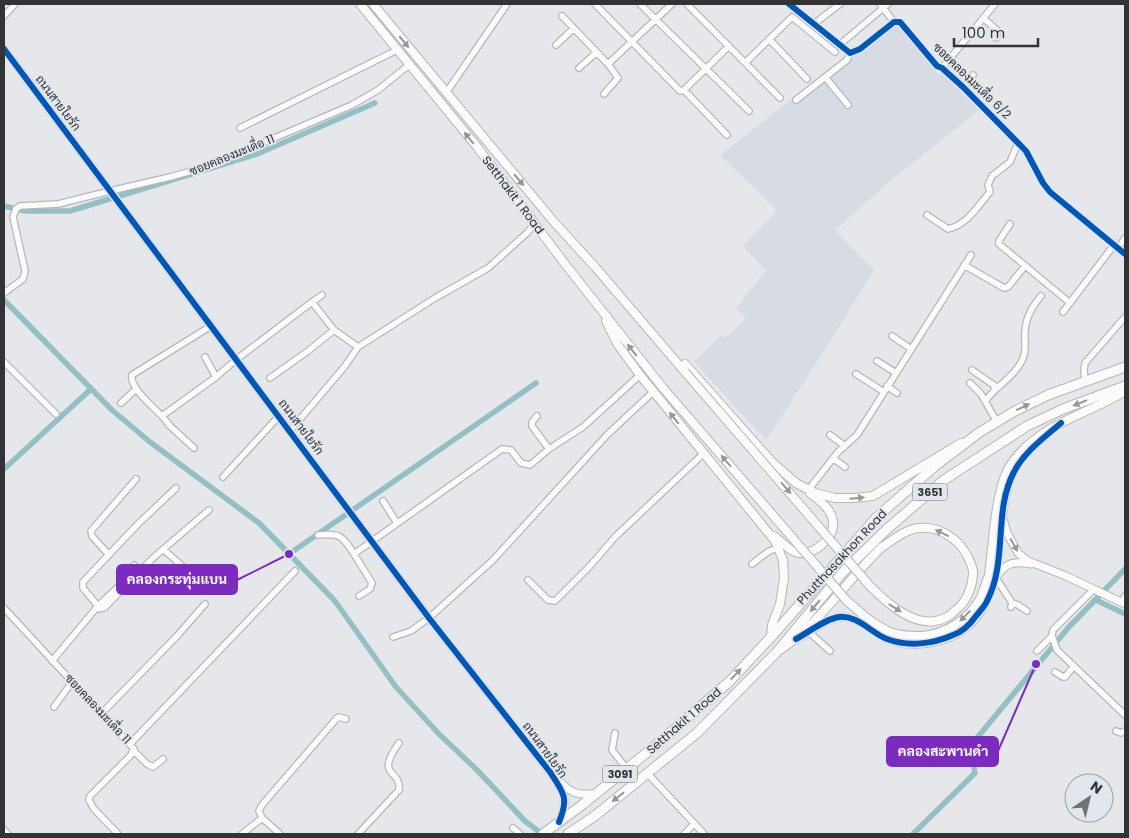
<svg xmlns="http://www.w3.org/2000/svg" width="1129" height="838" font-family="Poppins,Sarabun,sans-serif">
<rect width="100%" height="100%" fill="#e5e7ea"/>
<!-- built -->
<path fill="#d6dbe4" d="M 896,24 L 939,75 L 942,73 L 979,110 L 890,181 L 835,230 L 874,270 L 828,345 L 766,440 L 694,362 L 721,335 L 726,338 L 746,318 L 736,308 L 766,271 L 743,246 L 776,212 L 774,207 L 720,155 L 847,56 Z"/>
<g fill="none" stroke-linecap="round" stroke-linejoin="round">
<!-- canal -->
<path stroke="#94bfc4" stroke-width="5.5" d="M 4,206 L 25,211 L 70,211 L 257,154 L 375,103
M 4,300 L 112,410 L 150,442 L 259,523 L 335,601 L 396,687 L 439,734 L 477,770 L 525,821 L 542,834
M 4,469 L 91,389
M 289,554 L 536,383
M 1096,600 L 1125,614
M 913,834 L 975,773 C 974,762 968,754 972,744 L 1068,628 L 1125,569"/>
<defs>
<path id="minor" d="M 595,4 L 680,91 L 684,90 L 729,46
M 640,4 L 749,111
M 687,4 L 780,98
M 789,4 L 850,53 L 860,49 L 894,22 L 900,22 L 937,66 L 942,68 L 963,87 L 1026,151 L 1043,183 L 1050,192 L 1125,254
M 880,4 L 894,22
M 4,16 L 15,4
M 562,16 L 608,64 L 672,4
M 983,18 L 998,31 L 996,38
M 819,20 L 840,4
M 769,39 L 807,79
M 844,41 L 888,4
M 556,45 L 573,29
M 745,63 L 792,17 L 835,52
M 579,68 L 596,53
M 942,68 L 995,4
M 825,77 L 848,105
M 963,87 L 973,75
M 684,90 L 727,135
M 446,93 L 507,4
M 604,94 L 618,78 L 608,64
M 796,100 L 847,60 L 850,53
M 240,128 L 397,50
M 927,215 L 948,229 C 967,225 978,206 990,192 L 988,185 L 992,176 L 1010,162 L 1018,143
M 1010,224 L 999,241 L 999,244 L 1070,303
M 1118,248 L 1125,238
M 964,265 L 1004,288 L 1008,287 L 1025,266
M 4,293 L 23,279 L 25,271 L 13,217 L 16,209 L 20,206 L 58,204 L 110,191 L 170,177 L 206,167 L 352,105 L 378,90 L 409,65
M 322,295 L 312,302 L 334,330 L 358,347
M 1063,312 L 1114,245
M 892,336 L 911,349
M 205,357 L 216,377
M 877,361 L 896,373
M 4,362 L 56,414
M 972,370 L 995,386 L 994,391 L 985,401
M 856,374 L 884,392
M 270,378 L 308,351 L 334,330
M 1085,381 L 1084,370 L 1085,363 L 1125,317
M 970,383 L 981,394 L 997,422
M 887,386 L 897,393
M 994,391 C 1004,382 1019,370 1023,358 C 1027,349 1024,341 1025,331 C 1026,317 1032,307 1041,296
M 121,403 L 136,389
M 162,416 C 153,407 129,387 132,375 L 211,326
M 537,416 L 532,422 L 532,426 L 549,449
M 290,431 L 345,366 L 358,347 L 435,298 L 488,268 L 527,233 L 535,223
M 830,435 L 845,446
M 194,448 L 170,426 L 162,416 L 216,377 L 237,359 L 312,302
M 834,459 L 845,467
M 223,477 L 279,416
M 809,489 L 838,452 L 857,435 L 971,255
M 383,501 L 397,523
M 318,535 C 340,533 342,535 354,554
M 163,549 L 207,588
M 109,555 L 92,536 L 91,531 L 136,479
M 752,564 L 769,551 L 778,548
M 996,578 L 1012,603 L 1011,607
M 528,580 L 548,600 L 555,601 L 590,566 L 615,537 L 703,454
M 1093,590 L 1053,630 L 1052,636 L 1057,650 L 1125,715
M 359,596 L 370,589 L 372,583 L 354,554 L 502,449 L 511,450 L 521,463 L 530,465 L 549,449 L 583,427 L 640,375
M 1012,603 L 1018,605 L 1027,611
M 1122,603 L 1125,596
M 98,606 L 135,571 L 136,569 L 134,565
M 4,608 L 134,749 L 131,755 L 90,796 L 89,800 L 94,809 L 118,834
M 96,609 L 104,608 L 153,558 L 209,510
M 809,632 L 830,651
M 393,637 L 411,631 L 429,618 L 493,560 L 607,435 L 653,392
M 1037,651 L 1052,636
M 52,661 L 98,606 L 83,588 L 83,582 L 137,525 L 176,488
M 1055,672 L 1063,677 L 1065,677 L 1074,666
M 54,707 L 72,682
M 102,713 L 177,636 L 205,604
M 1116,731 L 1121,733 L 1125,731
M 615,733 L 612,750 L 627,769
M 130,744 L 295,571
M 134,751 L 147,764 L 153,767 L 163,759
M 648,774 L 704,834
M 262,818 L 280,834
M 513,828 L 520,834
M 4,830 L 8,834
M 242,834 L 262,818 L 259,811 L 262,805 L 337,718 L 339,717 L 346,719
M 358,834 L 399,790 C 401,768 374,778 399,743
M 684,834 L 694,824"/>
<path id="tertiary" d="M 4,49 L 429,618 L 550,772 C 564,792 569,798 559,822
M 1004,522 L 1007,533 L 1018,553 L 1028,561 L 1066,576 L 1125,604
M 996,578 C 1005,562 1015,561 1031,564
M 797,639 C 811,632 826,618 841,617 C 857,616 871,631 885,638 C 904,648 935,645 955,635 C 1014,603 990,524 1013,473 C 1021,456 1038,443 1051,431
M 556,778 C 571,792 575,797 597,793"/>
<path id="secondary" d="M 360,4 L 478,148 L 565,264 L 663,388
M 373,4 L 554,222 L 596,268 L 685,372
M 606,321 L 618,345 L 640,375 L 775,541 L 783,560 L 784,578 L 780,604 L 772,625 L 771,637
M 685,364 L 772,462 L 796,483 L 815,493 L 835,498 L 855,498 L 873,496 L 961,443
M 774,536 C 781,541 790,552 799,553 C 814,555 835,538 833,522 C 832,509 819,500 810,493
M 989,575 C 993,544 995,495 1008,469 C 1017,453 1034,439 1050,429 C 1074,415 1101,406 1125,391
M 780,650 C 820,623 847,580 882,547"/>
<path id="primary" d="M 543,834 L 582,805 L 655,746 L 729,682 L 771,637 L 877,517 L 935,466 L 980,432 L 1015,411 L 1048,395 L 1125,367
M 568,834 L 596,815 L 697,733 L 776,653 L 843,572 L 887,529 L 944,480 L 1027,426 L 1063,409 L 1125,386"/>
</defs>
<!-- minor casing -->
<use href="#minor" stroke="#b5b7b9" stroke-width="8"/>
<!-- tertiary casing -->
<use href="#tertiary" stroke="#b5b7b9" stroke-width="9"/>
<!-- secondary casing -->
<use href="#secondary" stroke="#b5b7b9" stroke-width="10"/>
<!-- primary casing -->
<use href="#primary" stroke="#b5b7b9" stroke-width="11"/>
<!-- minor -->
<use href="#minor" stroke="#fbfbfc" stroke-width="5.5"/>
<!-- tertiary -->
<use href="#tertiary" stroke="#fbfbfc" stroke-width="7"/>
<!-- secondary -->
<use href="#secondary" stroke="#fbfbfc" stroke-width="8"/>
<!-- primary -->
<use href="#primary" stroke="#fbfbfc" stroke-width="9"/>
<defs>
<path id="secondary-bridge" d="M 685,372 L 870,586 C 888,604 917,631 945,618 C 950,616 954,611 957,609 C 967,601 972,587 973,575 C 974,571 972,568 971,564 C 963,542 943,526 919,528 C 906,529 893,540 882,547
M 663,388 L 847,601 C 860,612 872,624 888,631 C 898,636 911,636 922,636 C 946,634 970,619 981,597 C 984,590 986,582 989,575"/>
</defs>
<!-- secondary-bridge casing -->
<use href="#secondary-bridge" stroke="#b5b7b9" stroke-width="10" stroke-linecap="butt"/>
<!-- secondary-bridge -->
<use href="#secondary-bridge" stroke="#fbfbfc" stroke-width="8"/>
<defs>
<path id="cycleway" d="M 789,4 L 850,53 L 860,49 L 894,22 L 900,22 L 937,66 L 942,68 L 963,87 L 1026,151 L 1043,183 L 1050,192 L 1125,254
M 4,49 L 429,618 L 550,772 C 564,793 569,798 559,822
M 796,639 C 809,632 825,619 839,617 C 858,615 871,633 887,639 C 908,647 933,644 953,635 C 962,632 971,623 976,616 C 980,611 985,606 987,601 C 1008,561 993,511 1014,472 C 1024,452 1045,437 1061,423"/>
</defs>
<!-- cycleway casing -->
<use href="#cycleway" stroke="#e2e6ed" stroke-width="9"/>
<!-- cycleway -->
<use href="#cycleway" stroke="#0057b8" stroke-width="6"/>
</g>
<!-- one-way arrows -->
<defs><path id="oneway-solid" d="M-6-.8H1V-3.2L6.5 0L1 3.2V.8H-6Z" transform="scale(1.25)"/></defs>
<g fill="#969799">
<use href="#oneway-solid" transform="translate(404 42) rotate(51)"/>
<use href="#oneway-solid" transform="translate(469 138) rotate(-129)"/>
<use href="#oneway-solid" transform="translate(519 180) rotate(50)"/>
<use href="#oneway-solid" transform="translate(632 350) rotate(-128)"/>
<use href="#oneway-solid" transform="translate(1080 403) rotate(158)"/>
<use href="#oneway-solid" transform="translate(1023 407) rotate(-25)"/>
<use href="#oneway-solid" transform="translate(674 418) rotate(-129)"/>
<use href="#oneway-solid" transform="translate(726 461) rotate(-131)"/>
<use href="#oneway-solid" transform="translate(786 488) rotate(49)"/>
<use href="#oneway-solid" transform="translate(857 498) rotate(-5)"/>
<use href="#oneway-solid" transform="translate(942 533) rotate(-154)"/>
<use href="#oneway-solid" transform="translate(1014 545) rotate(60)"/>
<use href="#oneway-solid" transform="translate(815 606) rotate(130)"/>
<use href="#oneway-solid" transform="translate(895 608) rotate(32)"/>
<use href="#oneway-solid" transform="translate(965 616) rotate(136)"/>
<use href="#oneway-solid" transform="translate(736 674) rotate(-47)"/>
<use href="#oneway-solid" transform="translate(618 797) rotate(142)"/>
</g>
<g text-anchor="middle" stroke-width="4" stroke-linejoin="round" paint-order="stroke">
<!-- shield labels -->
<g fill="#e2e6ed" stroke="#66696d" stroke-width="1">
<rect x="912.5" y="483.5" width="35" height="17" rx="4"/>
<rect x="602.5" y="765.5" width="35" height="17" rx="4"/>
</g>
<g font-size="11" font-weight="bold" fill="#313336">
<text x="930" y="496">3651</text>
<text x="620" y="778">3091</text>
</g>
<!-- street labels -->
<g font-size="12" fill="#313336" stroke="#e2e6ed">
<text transform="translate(972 81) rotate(44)" y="4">ซอยคลองมะเดื่อ 6/2</text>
<text transform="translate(58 103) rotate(53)" y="4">ถนนสายใยรัก</text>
<text transform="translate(232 155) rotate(-22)" y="4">ซอยคลองมะเดื่อ 11</text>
<text transform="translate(513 195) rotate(53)" y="4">Setthakit 1 Road</text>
<text transform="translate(301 427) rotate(53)" y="4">ถนนสายใยรัก</text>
<text transform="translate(842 557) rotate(-47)" y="4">Phutthasakhon Road</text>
<text transform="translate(98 709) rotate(47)" y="4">ซอยคลองมะเดื่อ 11</text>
<text transform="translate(684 721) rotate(-41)" y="4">Setthakit 1 Road</text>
<text transform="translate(545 750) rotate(54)" y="4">ถนนสายใยรัก</text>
</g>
</g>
<!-- callouts -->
<path fill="none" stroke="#7b2cbf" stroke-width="2" d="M289 554L237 580M1036 664L998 751"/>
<g fill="#7b2cbf" stroke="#e2e6ed" stroke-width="2">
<circle cx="289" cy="554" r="5"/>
<circle cx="1036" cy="664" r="5"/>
</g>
<g fill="#7b2cbf" stroke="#7b2cbf" stroke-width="2">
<rect x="117" y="565" width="120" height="29" rx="5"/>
<rect x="887" y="737" width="111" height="29" rx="5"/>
</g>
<g font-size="14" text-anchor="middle" font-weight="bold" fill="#fff">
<text x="177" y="584">คลองกระทุ่มแบน</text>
<text x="943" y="756">คลองสะพานดำ</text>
</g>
<!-- border -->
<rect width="1129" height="838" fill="none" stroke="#313336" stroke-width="10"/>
<!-- north arrow -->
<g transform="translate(1089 798) rotate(35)"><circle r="24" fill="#e2e6ed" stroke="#9b9ea4"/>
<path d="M0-4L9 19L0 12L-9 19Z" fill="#707275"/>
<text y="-8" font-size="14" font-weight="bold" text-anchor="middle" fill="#313336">N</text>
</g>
<!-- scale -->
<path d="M954 38v8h84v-8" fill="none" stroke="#313336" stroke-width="2.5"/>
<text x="962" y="38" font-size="15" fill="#313336" stroke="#e2e6ed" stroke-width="4" paint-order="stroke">100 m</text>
</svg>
